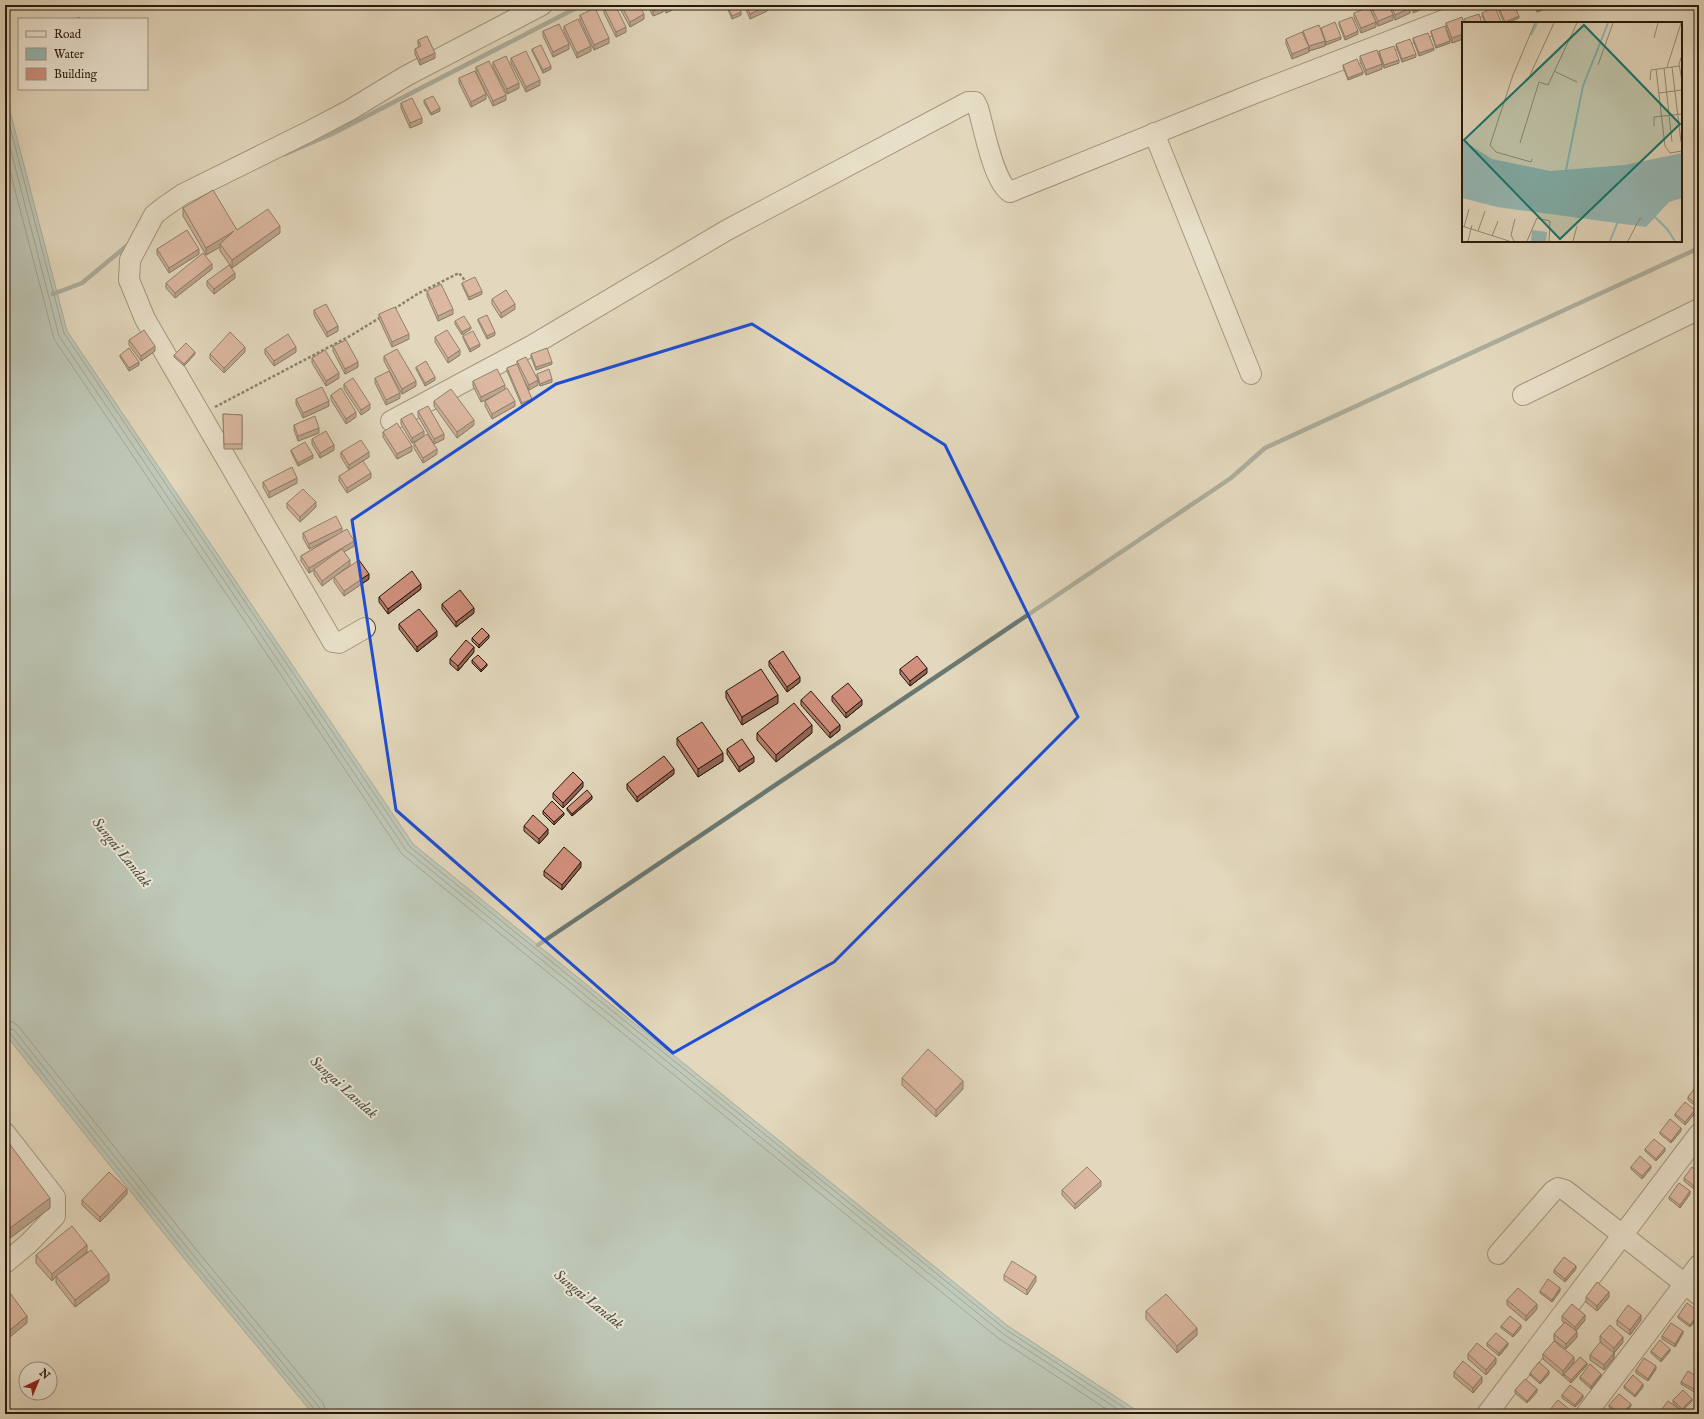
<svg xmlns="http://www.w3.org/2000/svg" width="1704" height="1419" font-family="'IM FELL English',serif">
<rect width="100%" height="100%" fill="#e3d8bd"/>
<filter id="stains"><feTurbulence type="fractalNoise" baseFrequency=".005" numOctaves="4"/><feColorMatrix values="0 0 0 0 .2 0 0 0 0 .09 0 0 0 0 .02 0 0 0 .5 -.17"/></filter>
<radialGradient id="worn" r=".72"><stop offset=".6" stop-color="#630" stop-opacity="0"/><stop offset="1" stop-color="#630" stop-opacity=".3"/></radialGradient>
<!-- water -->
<path fill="#96b9b7" stroke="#6a7973" d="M 5,92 L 67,331 L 413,844 L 1008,1326 L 1142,1414 L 313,1414 L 182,1256 L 5,1034 Z"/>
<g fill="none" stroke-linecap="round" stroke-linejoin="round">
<!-- shore -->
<path stroke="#5e6962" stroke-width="1" d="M 5,108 L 64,333 L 410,847 L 1005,1329 L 1134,1414
M 5,128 L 59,336 L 406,850 L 1002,1333 L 1125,1414
M 5,152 L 54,339 L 402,854 L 998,1338 L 1114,1414
M 5,1021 L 13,1022 L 19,1027 L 194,1247 L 323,1403 L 327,1414
M 5,1027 L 14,1030 L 189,1250 L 319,1407 L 321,1414
M 5,1032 L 10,1033 L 186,1254 L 315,1410 L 316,1414"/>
<!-- stream -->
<path stroke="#6a7973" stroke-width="4.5" d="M 285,154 L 332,134 L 582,5
M 53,294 L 82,283 L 129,244
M 538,945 L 1231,478 L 1265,448 L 1699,248"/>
<defs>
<path id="minor" d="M 1154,133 L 1251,374
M 1523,395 L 1699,309
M 391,421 L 531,346 L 727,230 L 968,102 L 975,102 L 978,108 C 984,128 993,181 1010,192 L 1255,93 L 1483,5
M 365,628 L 339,643 L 333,642 L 330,637 L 145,319 L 129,280 L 130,260 L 154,215 L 164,207 L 183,194 L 308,132 L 350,110 L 406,76 L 542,5
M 5,1133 L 55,1197 L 55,1216 L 28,1244 L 5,1263
M 1498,1254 L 1553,1191 L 1558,1188 L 1565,1190 L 1699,1295
M 1487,1414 L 1699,1134
M 1586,1414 L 1699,1265"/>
</defs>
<!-- minor casing -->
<use href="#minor" stroke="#564938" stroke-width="22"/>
<!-- path -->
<path stroke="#27190c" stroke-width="2.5" stroke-dasharray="3 2" stroke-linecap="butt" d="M 394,309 L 419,293 L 459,273 L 467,283
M 215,407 L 350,336 L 381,317"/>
<!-- minor -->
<use href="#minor" stroke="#ede6d4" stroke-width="20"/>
</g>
<!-- wall -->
<path fill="#b57c6c" stroke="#27190c" d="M 618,5 L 639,5 L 644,19 L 630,27 Z
M 647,5 L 678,5 L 678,7 L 666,13 L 663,7 L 663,12 L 653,16 Z
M 726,5 L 739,5 L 741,15 L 732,19 Z
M 744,5 L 767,5 L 767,11 L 750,19 Z
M 1389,5 L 1409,5 L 1410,13 L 1395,20 Z
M 1534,5 L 1552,5 L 1552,6 L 1537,12 Z
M 1371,6 L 1393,20 L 1378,26 L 1371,11 Z
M 1498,6 L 1519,18 L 1507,23 L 1504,23 L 1498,9 Z
M 604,8 L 626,32 L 616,37 L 604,13 Z
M 1354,13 L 1376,27 L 1361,33 L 1354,18 Z
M 1482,13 L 1501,23 L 1485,23 L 1482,15 Z
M 580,15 L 609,43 L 594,50 L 580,20 Z
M 1339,22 L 1358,34 L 1345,40 L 1339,25 Z
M 1446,23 L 1463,23 L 1463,39 L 1452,43 L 1446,28 Z
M 564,26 L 591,51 L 577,58 L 564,31 Z
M 1321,28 L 1341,39 L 1326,45 L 1325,41 L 1325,46 L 1309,51 L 1309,50 L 1309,52 L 1292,59 L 1286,44 L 1286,39 L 1303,34 L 1303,31 L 1321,30 Z
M 543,31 L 569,49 L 553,57 L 543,36 Z
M 1431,31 L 1450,43 L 1436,48 L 1431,33 Z
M 1413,38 L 1434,50 L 1419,56 L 1413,40 Z
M 418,40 L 435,58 L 420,65 L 415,54 L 415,49 L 419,47 L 418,45 Z
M 1396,44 L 1416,57 L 1402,62 L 1396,46 Z
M 532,49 L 551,69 L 543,73 L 532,51 Z
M 1379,51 L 1399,63 L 1384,68 L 1379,54 Z
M 1360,56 L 1382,69 L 1366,75 L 1360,61 Z
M 511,58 L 540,85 L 526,92 L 511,63 Z
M 493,62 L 519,88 L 507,94 L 493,67 Z
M 1343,65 L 1363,74 L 1348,80 L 1343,67 Z
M 476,67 L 506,100 L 493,106 L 476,72 Z
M 459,78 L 486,99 L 471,107 L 459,83 Z
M 424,100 L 440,111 L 431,115 L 424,103 Z
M 401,103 L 422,123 L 410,128 L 401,108 Z
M 183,208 L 237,230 L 280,233 L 232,268 L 220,251 L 220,247 L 206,255 L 183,216 Z
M 157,249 L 199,254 L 169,273 L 157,254 Z
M 212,269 L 175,298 L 166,288 L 166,283 Z
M 235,278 L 214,294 L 207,286 L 207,281 Z
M 462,283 L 482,294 L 469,300 L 462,285 Z
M 427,291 L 453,314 L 438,321 L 427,296 Z
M 492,299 L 515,309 L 501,318 L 492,304 Z
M 314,310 L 338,331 L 327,337 L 314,315 Z
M 379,314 L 409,339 L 392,347 L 379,319 Z
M 478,319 L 495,335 L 487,339 L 478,321 Z
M 455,321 L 471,329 L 462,335 L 455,324 Z
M 463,336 L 480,346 L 470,352 L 463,338 Z
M 435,337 L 460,355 L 448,363 L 435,342 Z
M 129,340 L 155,351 L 141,361 L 129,345 Z
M 333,346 L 358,367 L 345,374 L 333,351 Z
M 265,349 L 296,352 L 274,366 L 265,354 Z
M 245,352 L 224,373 L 210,359 L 210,354 Z
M 195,354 L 184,366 L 174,357 L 174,355 Z
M 531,354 L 552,364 L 536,370 L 531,357 Z
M 120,355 L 139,365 L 129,371 L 120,357 Z
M 384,356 L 416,386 L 402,394 L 384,361 Z
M 312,358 L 339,378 L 326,386 L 312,363 Z
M 517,361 L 538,385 L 529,390 L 524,380 L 532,401 L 522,406 L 507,371 L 507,368 L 517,364 Z
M 416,367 L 435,380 L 425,386 L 416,369 Z
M 537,374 L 552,382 L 540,386 L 537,376 Z
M 375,378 L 400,398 L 386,405 L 375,383 Z
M 473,381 L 505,389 L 515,406 L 492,419 L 485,406 L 485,401 L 498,394 L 481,402 L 473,386 Z
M 344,384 L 370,409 L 361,415 L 344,389 Z
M 331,395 L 356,417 L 346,424 L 331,400 Z
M 296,399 L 329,406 L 303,418 L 296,404 Z
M 434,401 L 474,425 L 457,438 L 434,406 Z
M 418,411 L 444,439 L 434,444 L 418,416 Z
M 223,414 L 242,415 L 242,449 L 224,449 Z
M 401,419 L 424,436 L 412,443 L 401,424 Z
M 294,425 L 319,433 L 298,441 L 294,430 Z
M 383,432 L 412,451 L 397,459 L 383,437 Z
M 312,439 L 334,450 L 320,458 L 312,444 Z
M 414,443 L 437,454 L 423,463 L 414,448 Z
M 291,450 L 313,458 L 298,466 L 291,452 Z
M 341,452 L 369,457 L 349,470 L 341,457 Z
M 339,476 L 371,478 L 347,493 L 339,481 Z
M 263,482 L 297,483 L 269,498 L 263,487 Z
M 287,503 L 316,507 L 300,522 L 287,508 Z
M 342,532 L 354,546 L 344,552 L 350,565 L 322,586 L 314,574 L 314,570 L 309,573 L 301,561 L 301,556 L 335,536 L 309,549 L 303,538 L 303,533 Z
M 334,577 L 369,579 L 344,596 L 334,582 Z
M 421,589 L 388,614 L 379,602 L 379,597 Z
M 442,604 L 474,613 L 456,627 L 442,609 Z
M 399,624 L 437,636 L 417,652 L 399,629 Z
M 472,638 L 489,638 L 479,648 L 472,641 Z
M 474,652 L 458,671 L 450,664 L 450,659 Z
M 472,660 L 487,666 L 481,672 L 472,663 Z
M 769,661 L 800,682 L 787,692 L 769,666 Z
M 900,669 L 927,673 L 910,686 L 900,674 Z
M 726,691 L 778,703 L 742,725 L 726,698 Z
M 832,696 L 862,705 L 846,718 L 832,701 Z
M 801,700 L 840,730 L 830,738 L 801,705 Z
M 757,733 L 812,733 L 776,762 L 757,740 Z
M 677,738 L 723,761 L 698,777 L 677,745 Z
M 727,749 L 754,762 L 739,772 L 727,754 Z
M 674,774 L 637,802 L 627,789 L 627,784 Z
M 583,787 L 563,808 L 553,798 L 553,793 Z
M 592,799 L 572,816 L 567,810 L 567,808 Z
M 543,811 L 564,815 L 554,825 L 543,814 Z
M 524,826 L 548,834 L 539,844 L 524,831 Z
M 581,867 L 562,890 L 544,876 L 544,871 Z
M 902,1078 L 963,1089 L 936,1117 L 902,1085 Z
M 1699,1084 L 1699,1107 L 1698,1108 L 1688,1100 L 1688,1097 Z
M 1695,1113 L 1685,1125 L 1675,1116 L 1675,1114 Z
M 1681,1131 L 1671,1143 L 1660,1134 L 1660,1132 Z
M 5,1138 L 50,1208 L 10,1238 L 5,1232 Z
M 1645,1149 L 1665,1151 L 1656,1161 L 1645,1151 Z
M 1631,1167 L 1651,1168 L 1642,1179 L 1631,1169 Z
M 1699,1173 L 1694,1189 L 1684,1181 L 1684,1178 Z
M 1101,1186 L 1075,1209 L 1062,1195 L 1062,1190 Z
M 127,1194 L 100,1222 L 82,1205 L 82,1200 Z
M 1690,1194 L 1680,1208 L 1669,1199 L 1669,1197 Z
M 87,1252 L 80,1257 L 109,1281 L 75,1307 L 56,1283 L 56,1277 L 52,1281 L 36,1263 L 36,1255 Z
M 1576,1269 L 1565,1282 L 1554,1273 L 1554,1270 Z
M 1004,1275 L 1036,1281 L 1027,1295 L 1004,1280 Z
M 1540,1291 L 1560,1291 L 1552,1302 L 1540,1293 Z
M 1586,1297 L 1609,1297 L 1597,1311 L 1586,1302 Z
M 1507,1300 L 1537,1309 L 1526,1321 L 1507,1305 Z
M 1146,1311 L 1197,1335 L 1177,1353 L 1146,1319 Z
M 1699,1312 L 1699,1316 L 1690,1327 L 1678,1318 L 1678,1316 Z
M 1562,1316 L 1585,1320 L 1576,1331 L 1577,1337 L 1566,1349 L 1554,1340 L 1554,1334 L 1564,1323 L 1562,1321 Z
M 1617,1320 L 1641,1320 L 1630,1335 L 1617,1325 Z
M 1501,1326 L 1521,1328 L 1513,1337 L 1501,1328 Z
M 1683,1333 L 1675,1347 L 1662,1339 L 1662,1336 Z
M 1600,1336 L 1623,1342 L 1614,1353 L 1614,1358 L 1604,1370 L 1590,1360 L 1590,1355 L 1605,1346 L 1600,1341 Z
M 1487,1343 L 1508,1345 L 1499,1356 L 1487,1346 Z
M 1651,1351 L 1670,1351 L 1661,1362 L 1651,1353 Z
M 1468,1354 L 1496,1363 L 1486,1375 L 1468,1359 Z
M 1543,1354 L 1574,1362 L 1563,1376 L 1543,1359 Z
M 1699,1357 L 1699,1368 L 1695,1365 L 1695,1363 Z
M 1587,1365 L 1571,1383 L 1564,1377 L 1564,1374 Z
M 1656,1369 L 1648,1381 L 1636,1373 L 1636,1370 Z
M 1454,1372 L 1482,1382 L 1473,1393 L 1454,1377 Z
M 1530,1373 L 1549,1374 L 1540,1384 L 1530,1375 Z
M 1601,1376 L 1591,1389 L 1580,1379 L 1580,1377 Z
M 1699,1378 L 1699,1388 L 1696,1393 L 1681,1384 L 1681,1382 Z
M 1624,1386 L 1643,1387 L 1635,1397 L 1624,1388 Z
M 1515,1390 L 1537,1392 L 1527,1403 L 1515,1393 Z
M 1562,1395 L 1583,1398 L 1575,1407 L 1562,1398 Z
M 1673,1400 L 1692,1401 L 1682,1411 L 1673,1403 Z
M 1609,1405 L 1631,1406 L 1624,1414 L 1617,1414 L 1609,1407 Z"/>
<!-- shaded-wall -->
<path fill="#936558" stroke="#27190c" d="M 672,5 L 678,5 L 678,7 L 666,13 L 666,8 Z
M 1427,5 L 1427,7 L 1413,13 L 1413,11 Z
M 1543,5 L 1552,5 L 1552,6 L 1537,12 L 1537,7 Z
M 767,6 L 767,11 L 750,19 L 750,14 Z
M 663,7 L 663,12 L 653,16 L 653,11 Z
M 1410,8 L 1410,13 L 1395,20 L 1395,15 Z
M 741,12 L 741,15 L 732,19 L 732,16 Z
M 644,14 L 644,19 L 630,27 L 630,22 Z
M 1393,15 L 1393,20 L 1378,26 L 1378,21 Z
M 1519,16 L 1519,18 L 1507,23 L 1505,23 L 1505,22 Z
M 1376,22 L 1376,27 L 1361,33 L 1361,28 Z
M 626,27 L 626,32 L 616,37 L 616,32 Z
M 1358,31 L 1358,34 L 1345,40 L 1345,37 Z
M 1463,34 L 1463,39 L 1452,43 L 1452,38 Z
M 1341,37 L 1341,39 L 1326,45 L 1326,42 Z
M 609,38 L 609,43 L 594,50 L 594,45 Z
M 1325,41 L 1325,46 L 1309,51 L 1309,46 Z
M 1450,41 L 1450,43 L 1436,48 L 1436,46 Z
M 569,44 L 569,49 L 553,57 L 553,52 Z
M 591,46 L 591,51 L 577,58 L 577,53 Z
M 1309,47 L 1309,52 L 1292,59 L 1292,54 Z
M 1434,48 L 1434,50 L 1419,56 L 1419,53 Z
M 435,53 L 435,58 L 420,65 L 420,60 Z
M 1416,54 L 1416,57 L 1402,62 L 1402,59 Z
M 1399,60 L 1399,63 L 1384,68 L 1384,65 Z
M 1382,64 L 1382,69 L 1366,75 L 1366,70 Z
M 551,66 L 551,69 L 543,73 L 543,70 Z
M 1363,72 L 1363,74 L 1348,80 L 1348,78 Z
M 540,80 L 540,85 L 526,92 L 526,87 Z
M 519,83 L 519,88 L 507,94 L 507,89 Z
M 486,94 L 486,99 L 471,107 L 471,102 Z
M 506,95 L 506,100 L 493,106 L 493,101 Z
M 440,108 L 440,111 L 431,115 L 431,113 Z
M 422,118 L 422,123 L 410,128 L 410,123 Z
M 280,226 L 280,233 L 232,268 L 232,260 Z
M 234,231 L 220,244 L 220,247 L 206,255 L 206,248 Z
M 199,249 L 199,254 L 169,273 L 169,268 Z
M 212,264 L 212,269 L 175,298 L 175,293 Z
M 235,273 L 235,278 L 214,294 L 214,289 Z
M 482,291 L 482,294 L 469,300 L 469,297 Z
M 515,304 L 515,309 L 501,318 L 501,313 Z
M 453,309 L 453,314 L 438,321 L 438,316 Z
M 338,326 L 338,331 L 327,337 L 327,332 Z
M 471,327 L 471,329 L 462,335 L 462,332 Z
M 495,332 L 495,335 L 487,339 L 487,336 Z
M 409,334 L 409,339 L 392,347 L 392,342 Z
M 480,344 L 480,346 L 470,352 L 470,349 Z
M 155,346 L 155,351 L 141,361 L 141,356 Z
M 245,347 L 245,352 L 224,373 L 224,368 Z
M 296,347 L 296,352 L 274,366 L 274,361 Z
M 460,350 L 460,355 L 448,363 L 448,358 Z
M 195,352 L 195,354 L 184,366 L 184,364 Z
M 139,362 L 139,365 L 129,371 L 129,368 Z
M 358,362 L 358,367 L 345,374 L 345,369 Z
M 552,362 L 552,364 L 536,370 L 536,367 Z
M 339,373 L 339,378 L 326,386 L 326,381 Z
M 435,377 L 435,380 L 425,386 L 425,383 Z
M 552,379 L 552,382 L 540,386 L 540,384 Z
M 538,380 L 538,385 L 529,390 L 529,385 Z
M 416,381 L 416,386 L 402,394 L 402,389 Z
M 505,385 L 505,390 L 481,402 L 481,397 Z
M 400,393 L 400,398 L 386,405 L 386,400 Z
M 532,399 L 532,401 L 522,406 L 522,403 Z
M 329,401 L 329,406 L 303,418 L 303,413 Z
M 515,401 L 515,406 L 492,419 L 492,414 Z
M 370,404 L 370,409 L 361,415 L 361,410 Z
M 356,412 L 356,417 L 346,424 L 346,419 Z
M 474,420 L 474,425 L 457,438 L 457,432 Z
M 319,428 L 319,433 L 298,441 L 298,436 Z
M 424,431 L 424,436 L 412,443 L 412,438 Z
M 444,434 L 444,439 L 434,444 L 434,439 Z
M 334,445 L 334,450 L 320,458 L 320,453 Z
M 412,446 L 412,451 L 397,459 L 397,454 Z
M 437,449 L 437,454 L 423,463 L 423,458 Z
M 369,452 L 369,457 L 349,470 L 349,465 Z
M 313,455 L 313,458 L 298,466 L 298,463 Z
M 371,473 L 371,478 L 347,493 L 347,488 Z
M 297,478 L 297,483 L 269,498 L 269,492 Z
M 316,502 L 316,507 L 300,522 L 300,517 Z
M 342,528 L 342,533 L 309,549 L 309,544 Z
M 354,541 L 354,546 L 309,573 L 309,568 Z
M 350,560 L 350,565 L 322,586 L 322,581 Z
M 369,574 L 369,579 L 344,596 L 344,591 Z
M 421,584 L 421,589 L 388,614 L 388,609 Z
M 474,608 L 474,613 L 456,627 L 456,622 Z
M 437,631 L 437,636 L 417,652 L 417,647 Z
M 489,635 L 489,638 L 479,648 L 479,645 Z
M 474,647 L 474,652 L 458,671 L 458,666 Z
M 487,664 L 487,666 L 481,672 L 481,670 Z
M 927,668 L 927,673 L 910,686 L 910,681 Z
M 800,677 L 800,682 L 787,692 L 787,687 Z
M 778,695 L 778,703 L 742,725 L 742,717 Z
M 862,700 L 862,705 L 846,718 L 846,713 Z
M 812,725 L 812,733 L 776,762 L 776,755 Z
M 840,725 L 840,730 L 830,738 L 830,733 Z
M 723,753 L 723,761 L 698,777 L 698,769 Z
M 754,757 L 754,762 L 739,772 L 739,767 Z
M 674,769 L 674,774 L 637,802 L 637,797 Z
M 583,782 L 583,787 L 563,808 L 563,803 Z
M 592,796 L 592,799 L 572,816 L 572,814 Z
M 564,813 L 564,815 L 554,825 L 554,822 Z
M 548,829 L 548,834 L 539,844 L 539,839 Z
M 581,862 L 581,867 L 562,890 L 562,885 Z
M 963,1081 L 963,1089 L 936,1117 L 936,1110 Z
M 1695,1110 L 1695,1113 L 1685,1125 L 1685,1122 Z
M 1681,1128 L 1681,1131 L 1671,1143 L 1671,1141 Z
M 1665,1148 L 1665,1151 L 1656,1161 L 1656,1159 Z
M 1651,1166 L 1651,1168 L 1642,1179 L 1642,1176 Z
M 1699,1179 L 1699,1182 L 1694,1189 L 1694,1186 Z
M 1101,1181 L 1101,1186 L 1075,1209 L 1075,1204 Z
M 127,1189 L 127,1194 L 100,1222 L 100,1217 Z
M 1690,1191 L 1690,1194 L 1680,1208 L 1680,1205 Z
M 50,1198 L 50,1208 L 10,1238 L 10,1228 Z
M 87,1245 L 87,1252 L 57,1277 L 56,1276 L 56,1277 L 52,1281 L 52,1274 Z
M 1576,1266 L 1576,1269 L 1565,1282 L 1565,1279 Z
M 109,1274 L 109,1281 L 75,1307 L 75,1300 Z
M 1036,1276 L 1036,1281 L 1027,1295 L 1027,1290 Z
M 1560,1288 L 1560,1291 L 1552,1302 L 1552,1300 Z
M 1609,1292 L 1609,1297 L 1597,1311 L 1597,1306 Z
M 1537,1304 L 1537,1309 L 1526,1321 L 1526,1316 Z
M 1699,1313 L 1699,1316 L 1690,1327 L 1690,1325 Z
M 1585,1315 L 1585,1320 L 1575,1332 L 1575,1327 Z
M 1641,1315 L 1641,1320 L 1630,1335 L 1630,1330 Z
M 27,1316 L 27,1323 L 5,1341 L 5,1334 Z
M 1521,1325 L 1521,1328 L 1513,1337 L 1513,1335 Z
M 1197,1328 L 1197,1335 L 1177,1353 L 1177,1346 Z
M 1683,1331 L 1683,1333 L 1675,1347 L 1675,1344 Z
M 1577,1332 L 1577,1337 L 1566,1349 L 1566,1344 Z
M 1623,1337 L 1623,1342 L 1614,1353 L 1614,1348 Z
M 1508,1343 L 1508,1345 L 1499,1356 L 1499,1353 Z
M 1670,1349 L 1670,1351 L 1661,1362 L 1661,1359 Z
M 1614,1353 L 1614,1358 L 1604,1370 L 1604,1365 Z
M 1574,1357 L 1574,1362 L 1563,1376 L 1563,1371 Z
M 1496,1358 L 1496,1363 L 1486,1375 L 1486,1370 Z
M 1587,1363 L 1587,1365 L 1571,1383 L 1571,1380 Z
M 1656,1366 L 1656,1369 L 1648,1381 L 1648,1379 Z
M 1549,1371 L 1549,1374 L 1540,1384 L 1540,1382 Z
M 1601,1374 L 1601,1376 L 1591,1389 L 1591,1386 Z
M 1482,1377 L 1482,1382 L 1473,1393 L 1473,1388 Z
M 1643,1384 L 1643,1387 L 1635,1397 L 1635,1395 Z
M 1699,1386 L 1699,1388 L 1696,1393 L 1696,1390 Z
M 1537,1389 L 1537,1392 L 1527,1403 L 1527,1401 Z
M 1583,1395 L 1583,1398 L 1575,1407 L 1575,1405 Z
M 1692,1399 L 1692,1401 L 1682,1411 L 1682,1409 Z
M 1631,1404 L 1631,1406 L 1624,1414 L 1622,1414 Z
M 1679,1409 L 1679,1414 L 1675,1414 Z"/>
<!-- building -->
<path fill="#d2907e" stroke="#27190c" d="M 610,5 L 615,5 L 626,27 L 616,32 L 604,8 Z
M 621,5 L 639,5 L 644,14 L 630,22 Z
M 650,5 L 662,5 L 663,7 L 653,11 Z
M 664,5 L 672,5 L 666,8 Z
M 727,5 L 739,5 L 741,12 L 732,16 Z
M 746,5 L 767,5 L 767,6 L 750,14 Z
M 1373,5 L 1389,5 L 1393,15 L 1378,21 L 1371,6 Z
M 1391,5 L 1409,5 L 1410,8 L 1395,15 Z
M 1410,5 L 1426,5 L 1413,11 Z
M 1502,5 L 1514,5 L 1519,16 L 1505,22 L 1498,6 Z
M 1536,5 L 1543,5 L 1537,7 Z
M 1369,7 L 1376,22 L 1361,28 L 1354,13 Z
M 1495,7 L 1501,22 L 1499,23 L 1486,23 L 1482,13 Z
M 595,8 L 609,38 L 594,45 L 580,15 Z
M 1479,14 L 1482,23 L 1466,23 L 1464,19 Z
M 79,17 L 81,19 L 75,19 Z
M 1352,17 L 1358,31 L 1345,37 L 1339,22 Z
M 1462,17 L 1464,23 L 1463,23 L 1463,34 L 1452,38 L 1446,23 Z
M 578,19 L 591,46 L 577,53 L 564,26 Z
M 1335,22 L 1341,37 L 1326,42 L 1321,28 Z
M 559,24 L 569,44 L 553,52 L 543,31 Z
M 1319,25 L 1325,41 L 1309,46 L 1303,31 Z
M 1445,26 L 1450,41 L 1436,46 L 1431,31 Z
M 1302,32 L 1309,47 L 1292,54 L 1286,39 Z
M 1428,33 L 1434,48 L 1419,53 L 1413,38 Z
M 427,36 L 435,53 L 420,60 L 415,49 L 421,46 L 418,40 Z
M 1410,39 L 1416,54 L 1402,59 L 1396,44 Z
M 541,45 L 551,66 L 543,70 L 532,49 Z
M 1394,46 L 1399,60 L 1384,65 L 1379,51 Z
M 1377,50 L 1382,64 L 1366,70 L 1360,56 Z
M 526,51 L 540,80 L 526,87 L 511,58 Z
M 506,56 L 519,83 L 507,89 L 493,62 Z
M 1357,59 L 1363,72 L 1348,78 L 1343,65 Z
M 489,61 L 506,95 L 493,101 L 476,67 Z
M 475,71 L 486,94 L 471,102 L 459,78 Z
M 433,96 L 440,108 L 431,113 L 424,100 Z
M 412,98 L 422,118 L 410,123 L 401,103 Z
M 213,190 L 237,230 L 268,209 L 280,226 L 232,260 L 220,244 L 234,231 L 206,248 L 183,208 Z
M 187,230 L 199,249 L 169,268 L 157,249 Z
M 203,253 L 212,264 L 175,293 L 166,283 Z
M 229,265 L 235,273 L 214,289 L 207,281 Z
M 475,277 L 482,291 L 469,297 L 462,283 Z
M 441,284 L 453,309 L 438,316 L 427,291 Z
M 506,290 L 515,304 L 501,313 L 492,299 Z
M 326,304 L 338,326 L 327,332 L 314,310 Z
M 395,307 L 409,334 L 392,342 L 379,314 Z
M 487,315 L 495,332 L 487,336 L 478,319 Z
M 464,316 L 471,327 L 462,332 L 455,321 Z
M 144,330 L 155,346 L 141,356 L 129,340 Z
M 447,330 L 460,350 L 448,358 L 435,337 Z
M 473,331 L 480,344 L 470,349 L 463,336 Z
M 230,332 L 245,347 L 224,368 L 210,354 Z
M 288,334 L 296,347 L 274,361 L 265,349 Z
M 346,340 L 358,362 L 345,369 L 333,346 Z
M 186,343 L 195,352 L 184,364 L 174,355 Z
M 129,348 L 139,362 L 129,368 L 120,355 Z
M 547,348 L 552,362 L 536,367 L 531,354 Z
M 397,349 L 416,381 L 402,389 L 384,356 Z
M 325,350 L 339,373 L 326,381 L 312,358 Z
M 526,357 L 538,380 L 529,385 L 517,361 Z
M 426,361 L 435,377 L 425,383 L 416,367 Z
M 517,364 L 532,399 L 522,403 L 507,368 Z
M 497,369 L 505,385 L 481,397 L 473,381 Z
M 549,369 L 552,379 L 540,384 L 537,374 Z
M 389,371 L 400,393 L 386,400 L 375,378 Z
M 353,378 L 370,404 L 361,410 L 344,384 Z
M 322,387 L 329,401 L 303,413 L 296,399 Z
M 341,388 L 356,412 L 346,419 L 331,395 Z
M 507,388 L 515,401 L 492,414 L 485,401 Z
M 451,389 L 474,420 L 457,432 L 434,401 Z
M 428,406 L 444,434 L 434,439 L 418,411 Z
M 412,413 L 424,431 L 412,438 L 401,419 Z
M 223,414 L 242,415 L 242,444 L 224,444 Z
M 315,416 L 319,428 L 298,436 L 294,425 Z
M 397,423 L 412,446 L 397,454 L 383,432 Z
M 326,431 L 334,445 L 320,453 L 312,439 Z
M 427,434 L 437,449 L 423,458 L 414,443 Z
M 361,440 L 369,452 L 349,465 L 341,452 Z
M 305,442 L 313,455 L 298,463 L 291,450 Z
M 363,461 L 371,473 L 347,488 L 339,476 Z
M 292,467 L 297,478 L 269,492 L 263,482 Z
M 303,489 L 316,502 L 300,517 L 287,503 Z
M 336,516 L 342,528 L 309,544 L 303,533 Z
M 347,529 L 354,541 L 309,568 L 301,556 Z
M 342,549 L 350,560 L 322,581 L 314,569 Z
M 359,560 L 369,574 L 344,591 L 334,577 Z
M 412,571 L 421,584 L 388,609 L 379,597 Z
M 460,590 L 474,608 L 456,622 L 442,604 Z
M 419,609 L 437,631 L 417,647 L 399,624 Z
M 482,628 L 489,635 L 479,645 L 472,638 Z
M 466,640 L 474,647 L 458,666 L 450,659 Z
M 783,651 L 800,677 L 787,687 L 769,661 Z
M 478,655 L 487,664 L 481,670 L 472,660 Z
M 917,656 L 927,668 L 910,681 L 900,669 Z
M 761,669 L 778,695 L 742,717 L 726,691 Z
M 848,683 L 862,700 L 846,713 L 832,696 Z
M 811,691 L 840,725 L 830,733 L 801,700 Z
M 794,703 L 812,725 L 776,755 L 757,733 Z
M 702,722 L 723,753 L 698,769 L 677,738 Z
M 742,739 L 754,757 L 739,767 L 727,749 Z
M 664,756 L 674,769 L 637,797 L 627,784 Z
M 573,772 L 583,782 L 563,803 L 553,793 Z
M 587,790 L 592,796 L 572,814 L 567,808 Z
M 552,801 L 564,813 L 554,822 L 543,811 Z
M 533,815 L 548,829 L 539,839 L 524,826 Z
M 564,847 L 581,862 L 562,885 L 544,871 Z
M 928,1049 L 963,1081 L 936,1110 L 902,1078 Z
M 1698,1084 L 1699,1084 L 1699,1105 L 1698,1106 L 1688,1097 Z
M 1685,1102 L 1695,1110 L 1685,1122 L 1675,1114 Z
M 1670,1119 L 1681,1128 L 1671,1141 L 1660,1132 Z
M 5,1138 L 50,1198 L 10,1228 L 5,1222 Z
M 1654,1139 L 1665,1148 L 1656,1159 L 1645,1149 Z
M 1640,1156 L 1651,1166 L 1642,1176 L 1631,1167 Z
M 1087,1167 L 1101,1181 L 1075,1204 L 1062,1190 Z
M 1692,1167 L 1699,1173 L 1699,1179 L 1694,1186 L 1684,1178 Z
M 109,1172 L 127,1189 L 100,1217 L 82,1200 Z
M 1679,1183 L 1690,1191 L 1680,1205 L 1669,1197 Z
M 72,1226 L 87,1245 L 52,1274 L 36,1255 Z
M 91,1250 L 109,1274 L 75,1300 L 56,1276 Z
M 1564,1257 L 1576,1266 L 1565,1279 L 1554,1270 Z
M 1012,1261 L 1036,1276 L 1027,1290 L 1004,1275 Z
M 1548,1279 L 1560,1288 L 1552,1300 L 1540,1291 Z
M 1597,1282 L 1609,1292 L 1597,1306 L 1586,1297 Z
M 1518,1288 L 1537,1304 L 1526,1316 L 1507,1300 Z
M 10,1293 L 27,1316 L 5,1334 L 5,1297 Z
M 1166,1294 L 1197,1328 L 1177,1346 L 1146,1311 Z
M 1687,1303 L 1699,1312 L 1699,1313 L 1690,1325 L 1678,1316 Z
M 1572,1304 L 1585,1315 L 1575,1327 L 1562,1316 Z
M 1628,1305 L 1641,1315 L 1630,1330 L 1617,1320 Z
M 1510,1316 L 1521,1325 L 1513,1335 L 1501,1326 Z
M 1565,1322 L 1577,1332 L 1566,1344 L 1554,1334 Z
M 1671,1323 L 1683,1331 L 1675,1344 L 1662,1336 Z
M 1610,1325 L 1623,1337 L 1614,1348 L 1600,1336 Z
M 1496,1333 L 1508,1343 L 1499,1353 L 1487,1343 Z
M 1660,1340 L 1670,1349 L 1661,1359 L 1651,1351 Z
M 1554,1341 L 1574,1357 L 1563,1371 L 1543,1354 Z
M 1600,1342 L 1614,1353 L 1604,1365 L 1590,1355 Z
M 1477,1343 L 1496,1358 L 1486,1370 L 1468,1354 Z
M 1580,1357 L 1587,1363 L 1571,1380 L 1564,1374 Z
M 1699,1357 L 1699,1365 L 1695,1363 Z
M 1644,1358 L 1656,1366 L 1648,1379 L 1636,1370 Z
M 1463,1361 L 1482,1377 L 1473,1388 L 1454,1372 Z
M 1539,1362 L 1549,1371 L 1540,1382 L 1530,1373 Z
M 1590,1364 L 1601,1374 L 1591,1386 L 1580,1377 Z
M 1688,1371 L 1699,1378 L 1699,1386 L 1696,1390 L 1681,1382 Z
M 1633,1375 L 1643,1384 L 1635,1395 L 1624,1386 Z
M 1525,1379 L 1537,1389 L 1527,1401 L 1515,1390 Z
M 1570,1385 L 1583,1395 L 1575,1405 L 1562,1395 Z
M 1683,1390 L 1692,1399 L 1682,1409 L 1673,1400 Z
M 1619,1394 L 1631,1404 L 1622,1414 L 1620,1414 L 1609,1405 Z
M 1558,1400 L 1570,1410 L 1567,1414 L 1550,1414 L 1548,1412 Z
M 1668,1401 L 1679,1409 L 1675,1414 L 1658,1414 Z
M 1605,1411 L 1608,1414 L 1602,1414 Z"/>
<!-- marked area -->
<path d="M0 0H1704V1419H0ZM 752,324 L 945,445 L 1078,717 L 834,962 L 673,1053 L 396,810 L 352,520 L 556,384 Z" fill="#e3d8bd" fill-opacity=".55" fill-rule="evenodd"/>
<path fill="none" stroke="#1d4ed8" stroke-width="3" stroke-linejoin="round" d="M 752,324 L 945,445 L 1078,717 L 834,962 L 673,1053 L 396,810 L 352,520 L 556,384 Z"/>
<g text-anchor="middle" stroke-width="4" stroke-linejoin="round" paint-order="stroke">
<!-- water labels -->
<g font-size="15" font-style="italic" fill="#4e5148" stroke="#ede6d4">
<text transform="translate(122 852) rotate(51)" y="5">Sungai Landak</text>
<text transform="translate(344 1087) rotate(42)" y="5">Sungai Landak</text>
<text transform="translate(589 1299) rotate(39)" y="5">Sungai Landak</text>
</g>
</g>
<!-- overview -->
<g transform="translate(1462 22)">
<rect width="220" height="220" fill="#e3d8bd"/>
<path d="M 0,118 L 30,137 L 88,149 L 163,143 L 220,131 L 220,176 L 207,180 L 184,205 L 35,185 L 0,176 ZM 70,208 L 85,210 L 84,219 L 69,219 Z" fill="#96b9b7"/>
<path fill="none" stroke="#96b9b7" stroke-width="2" d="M 69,13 L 75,1M 104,148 L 121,64 L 146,1M 190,192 L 205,207 L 213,219M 148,219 L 156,199"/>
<path fill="none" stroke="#988c76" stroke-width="1" d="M 192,16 L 196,1M 220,33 L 217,42 L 220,59M 136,43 L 151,1M 205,45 L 219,1M 210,45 L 219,120M 202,46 L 210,120M 194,47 L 203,124 L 208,131 L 220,129M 92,49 L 115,60M 68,53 L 92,1M 188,58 L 189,48 L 217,44M 197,71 L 220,68M 192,104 L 192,95 L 220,92M 58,121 L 77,60 L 86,63 L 115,1M 70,137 L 69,140 L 34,130 L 28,123 L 51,53 L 73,1M 0,204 L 47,219M 2,205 L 7,187M 16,209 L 23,189M 30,214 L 36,199M 6,219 L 10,203M 52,219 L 49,213 L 53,197M 65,219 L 75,196 L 88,199 L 87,219M 111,219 L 115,204M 166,219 L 178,196 L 181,198"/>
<path fill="#0f766e" fill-opacity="0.15" stroke="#0f766e" stroke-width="2" d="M 122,3 L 218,102 L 98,217 L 2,118 Z"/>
<rect width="220" height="220" fill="none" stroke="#27190c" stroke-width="2"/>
</g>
<!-- margin -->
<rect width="1704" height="1419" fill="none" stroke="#e3d8bd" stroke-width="20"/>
<rect x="6" y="6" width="1692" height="1407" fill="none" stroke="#27190c" stroke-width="2"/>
<rect x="10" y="10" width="1684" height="1399" fill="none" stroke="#27190c"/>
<!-- legend -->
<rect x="18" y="18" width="130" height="72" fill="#ede6d4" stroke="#9e9484"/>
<rect x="26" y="31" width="20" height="6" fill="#ede6d4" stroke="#9e9484"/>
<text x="54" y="38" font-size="12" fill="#27190c">Road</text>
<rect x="26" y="48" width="20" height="12" fill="#96b9b7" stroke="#9e9484"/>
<text x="54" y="58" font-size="12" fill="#27190c">Water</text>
<rect x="26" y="68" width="20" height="12" fill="#d2907e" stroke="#9e9484"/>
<text x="54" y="78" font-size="12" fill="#27190c">Building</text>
<!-- north arrow -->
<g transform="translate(38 1381) rotate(44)"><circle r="19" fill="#ede6d4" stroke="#9e9484"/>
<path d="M0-3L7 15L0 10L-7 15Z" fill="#8f2418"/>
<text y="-6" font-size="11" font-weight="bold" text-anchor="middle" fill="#27190c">N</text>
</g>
<rect width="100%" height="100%" filter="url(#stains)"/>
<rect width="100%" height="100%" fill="url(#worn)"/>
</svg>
